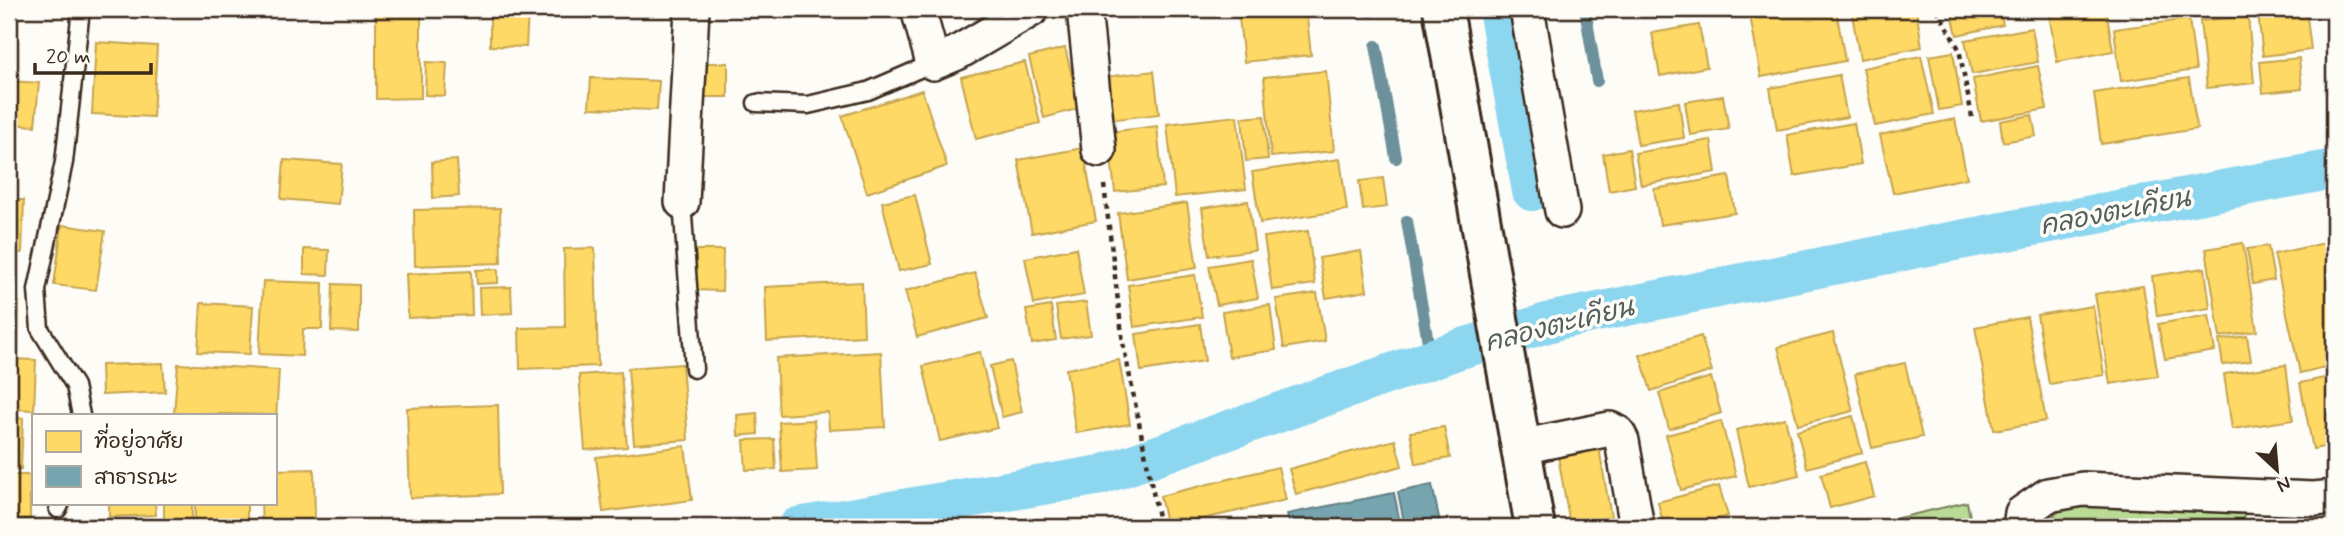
<svg xmlns="http://www.w3.org/2000/svg" width="2343" height="536" font-family="Mynerve,'Playpen Sans Thai',sans-serif">
<rect width="100%" height="100%" fill="#fdfcf7"/>
<filter id="ink" filterUnits="userSpaceOnUse"><feTurbulence type="fractalNoise" baseFrequency=".0143" numOctaves="2"/><feDisplacementMap in="SourceGraphic" scale="14" xChannelSelector="R" yChannelSelector="G"/><feConvolveMatrix kernelMatrix="1 2 1 2 8 2 1 2 1" color-interpolation-filters="sRGB"/></filter>
<g filter="url(#ink)">
<!-- green -->
<path fill="#badb95" stroke="#7a825a" stroke-width="2" d="M 1967,502 L 1972,527 L 1878,527 L 1877,523 Z
M 2080,504 L 2244,514 L 2245,527 L 2041,527 L 2059,511 Z"/>
<!-- homes -->
<path fill="#ffd966" stroke="#c4a450" stroke-width="2" d="M 490,9 L 528,10 L 526,47 L 490,46 Z
M 1238,9 L 1306,9 L 1311,55 L 1244,62 Z
M 1757,9 L 1836,9 L 1845,61 L 1761,77 L 1749,10 Z
M 1851,9 L 1916,9 L 1922,47 L 1860,59 Z
M 1951,9 L 2000,9 L 2003,25 L 1957,35 Z
M 2076,9 L 2106,9 L 2113,51 L 2057,62 L 2049,14 Z
M 2129,9 L 2166,9 L 2129,14 Z
M 2291,9 L 2306,9 L 2311,50 L 2263,56 L 2258,13 Z
M 2329,9 L 2334,9 L 2334,33 L 2332,33 Z
M 376,10 L 421,10 L 421,98 L 376,99 Z
M 2248,16 L 2254,83 L 2207,88 L 2200,21 Z
M 2189,19 L 2196,70 L 2121,81 L 2114,29 Z
M 1699,25 L 1707,67 L 1660,76 L 1652,33 Z
M 2032,28 L 2038,62 L 1972,74 L 1965,40 Z
M 96,42 L 157,46 L 153,117 L 92,114 Z
M 1065,48 L 1080,108 L 1044,118 L 1029,57 Z
M 1953,52 L 1962,106 L 1939,110 L 1929,56 Z
M 1921,56 L 1934,114 L 1875,126 L 1863,68 Z
M 2299,58 L 2302,89 L 2263,93 L 2260,62 Z
M 426,62 L 447,63 L 445,96 L 425,95 Z
M 1025,62 L 1040,123 L 976,139 L 961,77 Z
M 703,63 L 728,63 L 728,97 L 702,97 Z
M 2038,66 L 2047,109 L 1981,121 L 1973,79 Z
M 1154,71 L 1159,114 L 1109,120 L 1104,77 Z
M 1326,71 L 1334,151 L 1271,157 L 1264,77 Z
M 1839,75 L 1847,117 L 1777,130 L 1770,88 Z
M 591,78 L 659,81 L 657,110 L 589,108 Z
M 2189,78 L 2197,129 L 2101,144 L 2094,93 Z
M 9,81 L 39,83 L 35,126 L 9,124 Z
M 922,90 L 947,166 L 867,193 L 842,116 Z
M 1723,96 L 1729,129 L 1690,135 L 1685,102 Z
M 1679,102 L 1684,138 L 1638,145 L 1632,110 Z
M 2032,115 L 2036,136 L 2003,142 L 2000,121 Z
M 1237,116 L 1246,189 L 1175,197 L 1167,124 Z
M 1264,116 L 1268,159 L 1246,161 L 1242,118 Z
M 1955,119 L 1967,178 L 1893,193 L 1880,135 Z
M 1854,123 L 1861,164 L 1794,176 L 1787,135 Z
M 1157,126 L 1163,187 L 1115,192 L 1108,132 Z
M 1711,140 L 1716,172 L 1641,185 L 1635,153 Z
M 1083,148 L 1096,221 L 1032,233 L 1018,160 Z
M 1629,149 L 1635,186 L 1609,191 L 1603,154 Z
M 1340,159 L 1347,210 L 1260,223 L 1252,172 Z
M 284,160 L 342,164 L 338,204 L 281,199 Z
M 457,160 L 459,196 L 433,198 L 432,162 Z
M 1729,176 L 1735,213 L 1660,225 L 1654,189 Z
M 1383,178 L 1387,207 L 1363,210 L 1359,181 Z
M 915,195 L 932,264 L 899,271 L 882,202 Z
M 9,200 L 24,200 L 22,253 L 9,253 Z
M 1248,201 L 1255,250 L 1209,256 L 1202,208 Z
M 1187,203 L 1197,268 L 1127,279 L 1118,213 Z
M 500,208 L 501,263 L 415,266 L 414,210 Z
M 62,225 L 105,231 L 96,290 L 54,285 Z
M 1308,231 L 1315,284 L 1272,290 L 1264,237 Z
M 2334,241 L 2334,365 L 2300,373 L 2274,254 Z
M 2243,243 L 2257,331 L 2220,337 L 2206,249 Z
M 2268,246 L 2274,280 L 2253,284 L 2247,249 Z
M 595,248 L 598,366 L 520,369 L 519,328 L 565,327 L 564,249 Z
M 1076,248 L 1084,295 L 1034,304 L 1025,258 Z
M 304,249 L 329,250 L 328,275 L 304,274 Z
M 695,250 L 723,250 L 722,291 L 694,290 Z
M 1361,251 L 1367,291 L 1326,298 L 1319,258 Z
M 1251,259 L 1258,298 L 1217,305 L 1209,266 Z
M 2205,268 L 2210,308 L 2157,316 L 2152,276 Z
M 498,269 L 498,283 L 477,284 L 476,270 Z
M 471,271 L 472,315 L 408,318 L 406,274 Z
M 975,273 L 988,318 L 917,337 L 905,291 Z
M 1195,275 L 1202,317 L 1134,327 L 1128,285 Z
M 263,281 L 323,283 L 322,329 L 303,329 L 302,356 L 259,354 Z
M 862,282 L 864,336 L 767,341 L 765,287 Z
M 333,284 L 359,285 L 359,332 L 331,331 Z
M 2143,286 L 2158,376 L 2110,384 L 2095,294 Z
M 511,287 L 512,313 L 480,315 L 479,288 Z
M 1317,293 L 1325,341 L 1284,348 L 1276,299 Z
M 9,301 L 19,302 L 18,351 L 9,350 Z
M 1086,302 L 1091,335 L 1061,339 L 1056,306 Z
M 201,303 L 253,306 L 250,354 L 198,352 Z
M 1270,305 L 1276,350 L 1229,357 L 1222,312 Z
M 1051,306 L 1056,340 L 1032,344 L 1026,310 Z
M 2093,306 L 2104,375 L 2049,384 L 2037,315 Z
M 2209,315 L 2215,351 L 2165,359 L 2158,324 Z
M 2027,317 L 2046,421 L 1994,430 L 1975,327 Z
M 1200,324 L 1205,361 L 1141,371 L 1136,334 Z
M 1833,333 L 1853,411 L 1798,425 L 1778,347 Z
M 1701,336 L 1712,371 L 1651,391 L 1640,355 Z
M 2247,336 L 2251,361 L 2223,365 L 2219,340 Z
M 881,352 L 885,427 L 829,430 L 828,412 L 779,415 L 776,358 Z
M 980,352 L 997,428 L 940,441 L 923,366 Z
M 9,359 L 36,360 L 34,410 L 9,409 Z
M 1119,360 L 1130,424 L 1076,433 L 1066,369 Z
M 1011,361 L 1022,412 L 1002,417 L 990,366 Z
M 163,363 L 165,392 L 102,395 L 101,365 Z
M 1905,363 L 1922,437 L 1872,448 L 1855,374 Z
M 178,364 L 279,370 L 276,419 L 275,415 L 174,413 Z
M 682,364 L 688,440 L 634,444 L 628,368 Z
M 2286,365 L 2293,420 L 2232,429 L 2224,374 Z
M 621,372 L 627,447 L 585,450 L 579,375 Z
M 2334,376 L 2334,445 L 2313,449 L 2300,383 Z
M 1711,377 L 1721,413 L 1669,429 L 1659,393 Z
M 498,405 L 500,494 L 410,498 L 407,408 Z
M 757,413 L 758,434 L 738,436 L 737,415 Z
M 1853,416 L 1862,453 L 1807,468 L 1797,431 Z
M 9,418 L 23,418 L 21,469 L 9,469 Z
M 1785,418 L 1799,475 L 1749,487 L 1736,430 Z
M 814,420 L 817,470 L 782,472 L 779,422 Z
M 1721,421 L 1736,476 L 1681,490 L 1666,435 Z
M 1444,427 L 1450,458 L 1416,464 L 1410,432 Z
M 774,439 L 776,469 L 746,470 L 744,440 Z
M 1395,440 L 1402,466 L 1296,494 L 1289,469 Z
M 685,446 L 692,500 L 603,512 L 596,457 Z
M 1599,448 L 1611,517 L 1570,525 L 1558,456 Z
M 1865,462 L 1874,496 L 1830,508 L 1821,474 Z
M 1278,467 L 1286,500 L 1167,527 L 1160,496 Z
M 314,469 L 315,520 L 262,523 L 261,503 L 275,503 L 275,470 Z
M 9,475 L 30,475 L 30,519 L 9,519 Z
M 1719,486 L 1728,516 L 1684,527 L 1664,527 L 1658,502 Z
M 109,503 L 155,503 L 156,515 L 109,517 Z
M 164,503 L 192,503 L 192,527 L 164,527 Z
M 195,503 L 247,503 L 247,527 L 195,527 Z
M 152,520 L 153,527 L 101,527 L 101,521 Z
M 1745,520 L 1746,527 L 1712,527 Z
M 9,522 L 31,522 L 31,527 L 9,527 Z"/>
<!-- public -->
<path fill="#76a5af" stroke="#648084" stroke-width="2" d="M 1432,485 L 1441,527 L 1405,527 L 1398,492 Z
M 1394,493 L 1401,527 L 1290,527 L 1287,514 Z"/>
<g fill="none" stroke-linecap="round" stroke-linejoin="round">
<!-- stream -->
<path stroke="#6c919b" stroke-width="12" d="M 1370,9 L 1370,11
M 1585,9 L 1597,81
M 1376,46 L 1396,158
M 1407,221 L 1431,359"/>
<!-- canal -->
<path stroke="#8dd6ef" stroke-width="40" d="M 1498,9 L 1532,191
M 798,527 L 1101,475 L 1460,349 L 1557,320 L 1923,247 L 2334,169"/>
<defs>
<path id="service" d="M 756,103 L 808,105 L 868,91 L 933,63
M 682,202 L 694,369
M 81,415 L 75,386 L 40,329 L 37,290 L 64,162 L 81,9
M 58,509 L 61,503"/>
<path id="minor" d="M 918,9 L 933,63 L 957,53 L 1032,9
M 1084,9 L 1099,150
M 1527,9 L 1562,211
M 682,202 L 692,9
M 1520,447 L 1610,429 L 1618,433 L 1622,441 L 1637,527
M 2020,527 L 2022,513 L 2048,495 L 2083,489 L 2314,499 L 2334,497"/>
<path id="tertiary" d="M 1443,9 L 1535,527"/>
</defs>
<!-- service casing -->
<use href="#service" stroke="#3b2a1e" stroke-width="21"/>
<!-- minor casing -->
<use href="#minor" stroke="#3b2a1e" stroke-width="38"/>
<!-- tertiary casing -->
<use href="#tertiary" stroke="#3b2a1e" stroke-width="44"/>
<!-- path -->
<path stroke="#3b2a1e" stroke-width="4.5" stroke-dasharray="5 5" stroke-linecap="butt" d="M 1937,9 L 1959,49 L 1973,122
M 1104,185 L 1123,343 L 1160,527
M 1236,527 L 1267,521 L 1268,527"/>
<!-- service -->
<use href="#service" stroke="#fdfcf7" stroke-width="16"/>
<!-- minor -->
<use href="#minor" stroke="#fdfcf7" stroke-width="33"/>
<!-- tertiary -->
<use href="#tertiary" stroke="#fdfcf7" stroke-width="38"/>
</g>
</g>
<g text-anchor="middle" stroke-width="7" stroke-linejoin="round" paint-order="stroke">
<!-- water labels -->
<g font-size="26" font-style="italic" fill="#545e5d" stroke="#fdfcf7">
<text transform="translate(2115 211) rotate(-11)" y="9">คลองตะเคียน</text>
<text transform="translate(1559 324) rotate(-14)" y="9">คลองตะเคียน</text>
</g>
</g>
<!-- margin -->
<rect width="2343" height="536" fill="none" stroke="#fdfcf7" stroke-width="35"/>
<rect x="18" y="18" width="2308" height="501" fill="none" stroke="#3b2a1e" stroke-width="2.5" filter="url(#ink)"/>
<!-- legend -->
<rect x="32" y="414" width="245" height="91" fill="#fdfcf7" stroke="#afa8a0" stroke-width="2"/>
<rect x="46" y="431" width="35" height="21" fill="#ffd966" stroke="#afa8a0" stroke-width="2"/>
<text x="94" y="448" font-size="21" fill="#3b2a1e">ที่อยู่อาศัย</text>
<rect x="46" y="466" width="35" height="21" fill="#76a5af" stroke="#afa8a0" stroke-width="2"/>
<text x="94" y="484" font-size="21" fill="#3b2a1e">สาธารณะ</text>
<!-- north arrow -->
<g transform="translate(2277 470) rotate(154)" stroke="#fdfcf7" stroke-width="5" paint-order="stroke">
<path d="M0-5L12 26L0 18L-12 26Z" fill="#3b2a1e"/>
<text y="-10" font-size="19" font-weight="bold" text-anchor="middle" fill="#3b2a1e">N</text>
</g>
<!-- scale -->
<path d="M35 63v10h116v-10" fill="none" stroke="#3b2a1e" stroke-width="3.5"/>
<text x="46" y="63" font-size="21" fill="#3b2a1e" stroke="#fdfcf7" stroke-width="5" paint-order="stroke">20 m</text>
</svg>
